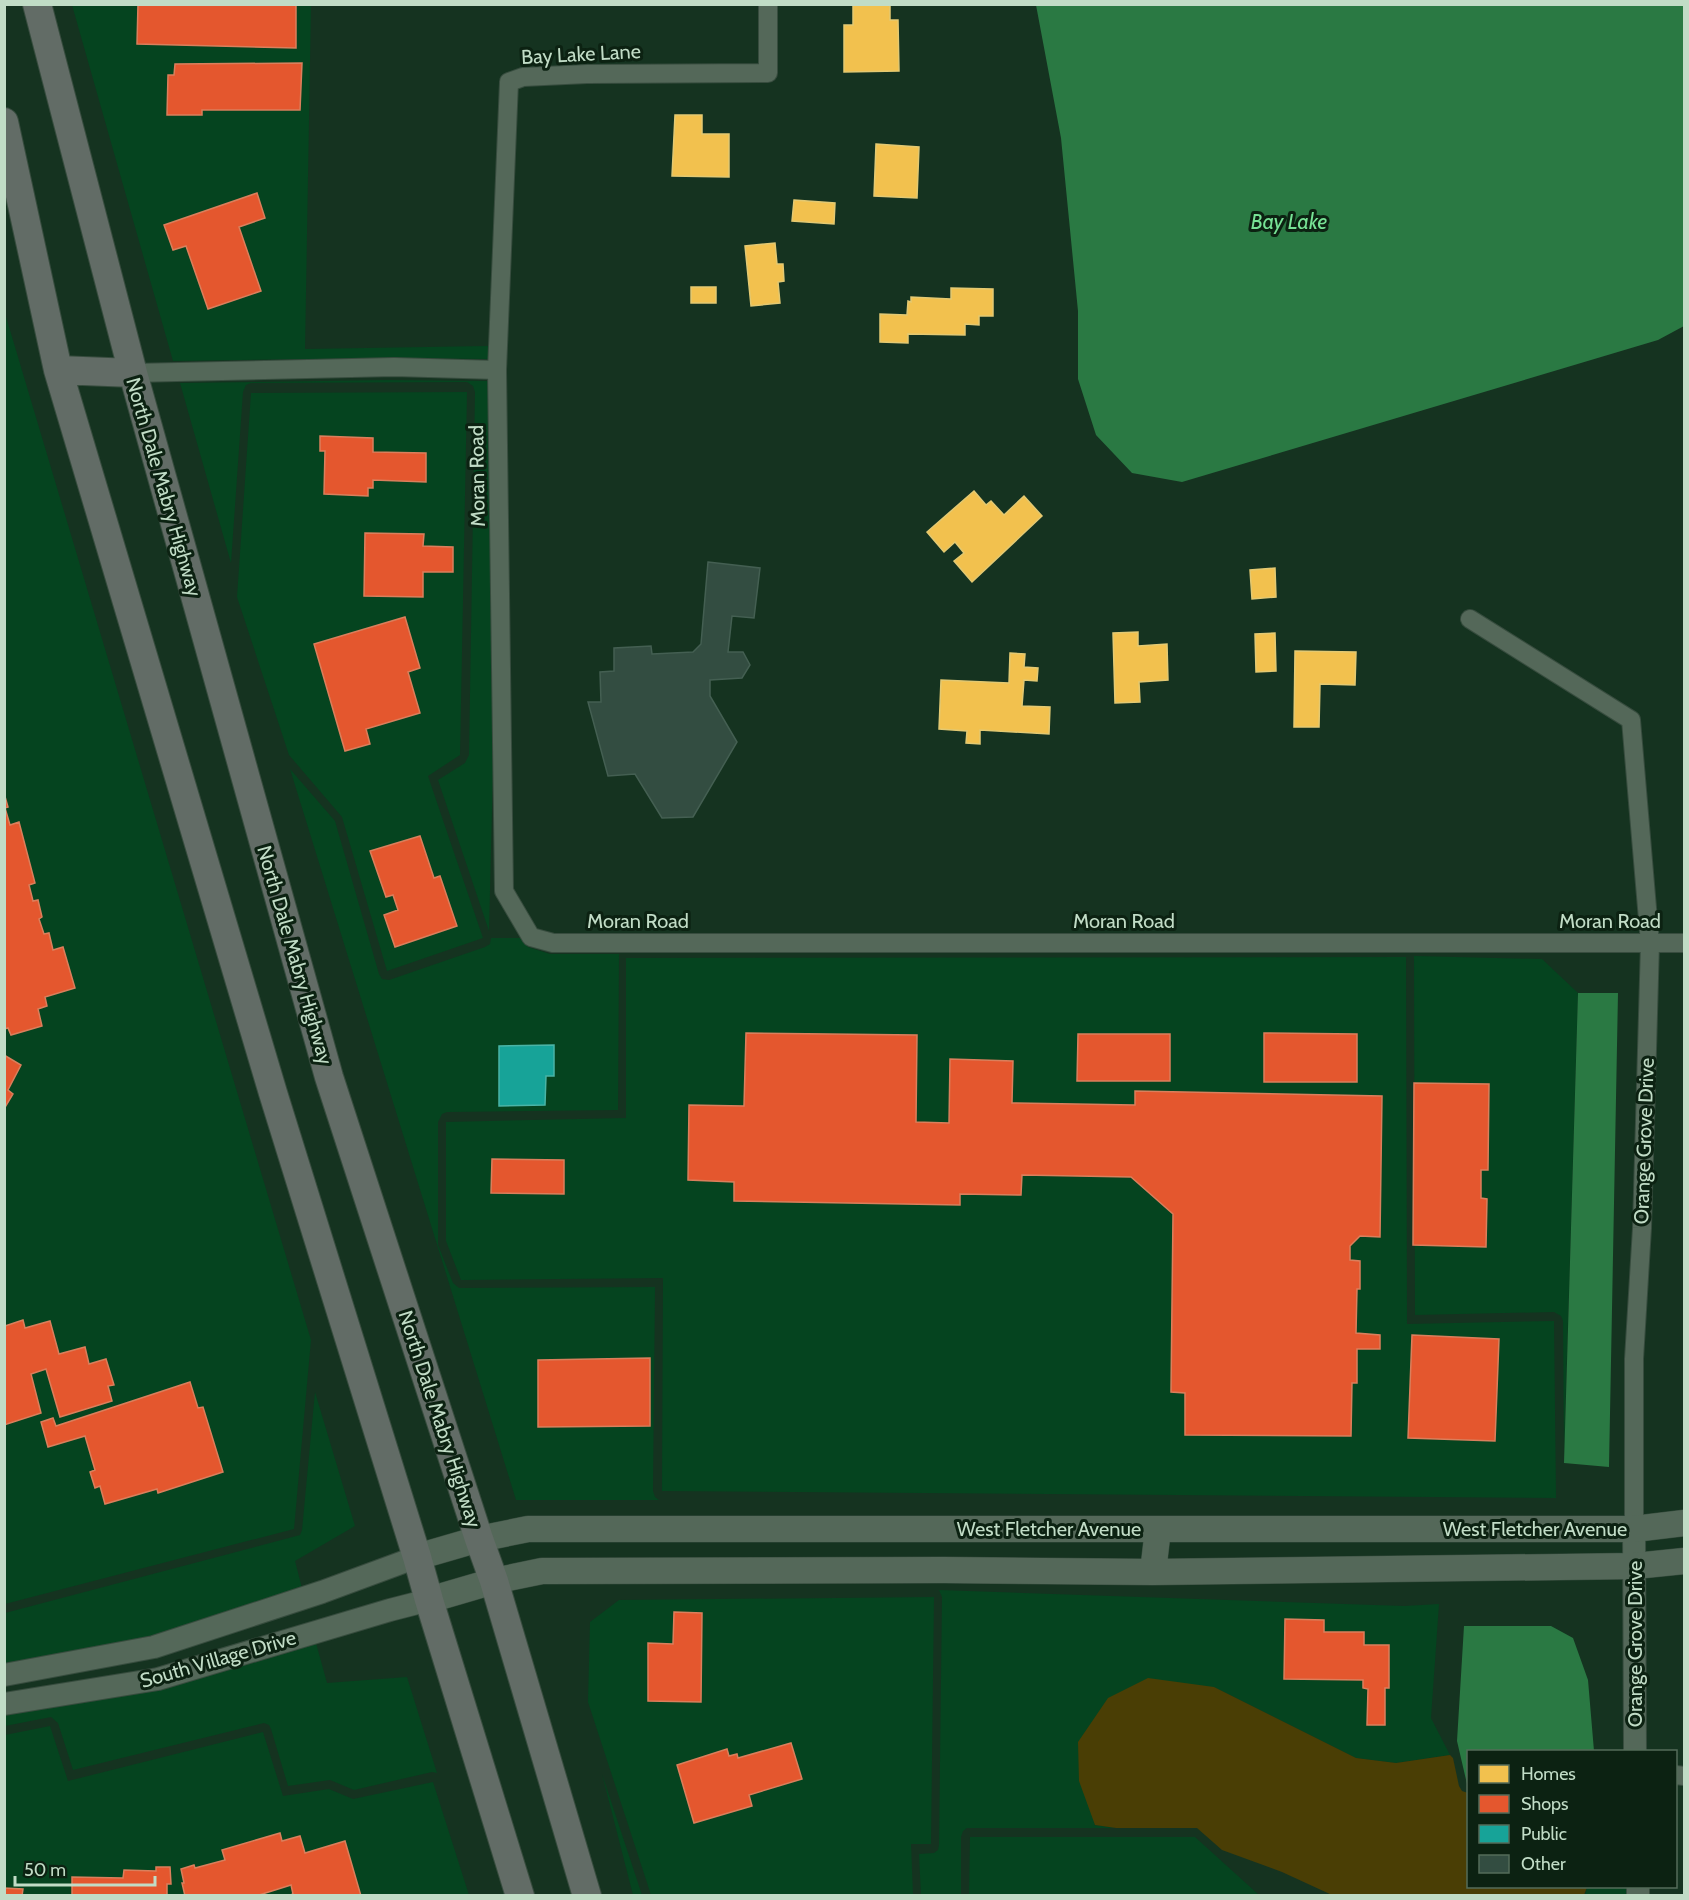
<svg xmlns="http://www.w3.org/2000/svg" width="1689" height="1900" font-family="Cabin,sans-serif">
<rect width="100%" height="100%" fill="#153320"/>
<!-- built -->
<path fill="#05441f" d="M 72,5 L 311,5 L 305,349 L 488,346 L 488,359 L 387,358 L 173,361 Z
M 4,310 L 311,1340 L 294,1529 L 5,1604 Z
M 387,380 L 488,381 L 493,767 L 489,931 L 438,780 L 465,763 L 469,755 L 475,392 L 473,386 L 467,382 L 251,383 L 246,385 L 243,392 L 231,563 L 180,383 Z
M 467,392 L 460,755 L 428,776 L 483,938 L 387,971 L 342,817 L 289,755 L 237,597 L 251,393 Z
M 290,769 L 335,821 L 379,974 L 382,979 L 389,980 L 485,947 L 490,944 L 491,938 L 520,938 L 528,947 L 550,954 L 619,954 L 618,1110 L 447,1112 L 442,1114 L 438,1122 L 438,1245 L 453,1283 L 459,1288 L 655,1287 L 653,1491 L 655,1497 L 659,1500 L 516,1500 Z
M 1414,956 L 1542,959 L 1578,993 L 1564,1455 L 1563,1321 L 1561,1316 L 1554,1312 L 1415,1315 Z
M 1406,957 L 1407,1324 L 1554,1321 L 1556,1498 L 662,1491 L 663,1278 L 461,1280 L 446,1241 L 446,1122 L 626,1118 L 626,958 Z
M 315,1392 L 355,1526 L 295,1561 L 302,1588 L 152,1636 L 5,1665 L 5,1613 L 300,1535 L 302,1530 Z
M 939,1590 L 1404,1606 L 1439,1604 L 1431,1718 L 1450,1755 L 1396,1763 L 1356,1758 L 1214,1687 L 1094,1825 L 1116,1828 L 967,1828 L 963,1831 L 961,1837 L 961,1895 L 921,1895 L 919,1854 L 934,1853 L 938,1850 L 939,1845 L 942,1597 Z
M 934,1597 L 931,1844 L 911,1844 L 913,1895 L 651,1895 L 588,1702 L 590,1622 L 619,1600 Z
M 316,1643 L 327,1683 L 407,1677 L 437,1773 L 432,1772 L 354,1790 L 330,1780 L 288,1786 L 271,1729 L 269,1725 L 264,1723 L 73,1770 L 58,1723 L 51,1717 L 5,1726 L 4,1715 L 159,1690 Z
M 50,1726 L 68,1781 L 263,1732 L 283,1796 L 329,1789 L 353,1799 L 433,1782 L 469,1895 L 5,1896 L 5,1735 Z
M 602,1774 L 642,1895 L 633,1895 Z
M 970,1837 L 1195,1837 L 1259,1895 L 969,1895 Z
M 1587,1887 L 1628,1887 L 1628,1895 L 1585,1896 Z"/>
<!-- green -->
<path fill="#4a3e05" d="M 1148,1678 L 1214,1687 L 1356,1758 L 1396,1763 L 1450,1755 L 1453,1758 L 1459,1786 L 1462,1791 L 1468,1793 L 1468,1886 L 1587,1887 L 1584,1895 L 1332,1895 L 1282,1872 L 1222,1850 L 1197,1828 L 1116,1828 L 1095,1825 L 1079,1781 L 1078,1742 L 1108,1698 Z"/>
<!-- water -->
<path fill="#2a7943" d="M 1036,5 L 1684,5 L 1684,326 L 1658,340 L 1182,482 L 1132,473 L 1096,435 L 1078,379 L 1078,311 L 1061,138 Z
M 1578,993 L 1618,993 L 1609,1467 L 1564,1463 Z
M 1464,1626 L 1551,1626 L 1573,1638 L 1588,1680 L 1594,1751 L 1468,1752 L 1467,1784 L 1457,1741 Z"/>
<!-- homes -->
<path fill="#f2c14e" stroke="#e3c972" stroke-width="1.5" d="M 853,4 L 890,4 L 890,20 L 898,20 L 899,71 L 844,72 L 844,25 L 853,25 Z
M 675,115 L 702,115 L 702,134 L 729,134 L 729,177 L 672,176 Z
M 876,144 L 919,147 L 917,198 L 874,196 Z
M 794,200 L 835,203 L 834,224 L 792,221 Z
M 775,243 L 777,264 L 783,264 L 784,281 L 778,282 L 780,303 L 751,306 L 745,246 Z
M 691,287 L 716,287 L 716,303 L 691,303 Z
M 951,288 L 993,289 L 993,316 L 979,316 L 979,325 L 965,324 L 965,335 L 908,334 L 908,343 L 880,342 L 880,314 L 907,315 L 908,301 L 911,302 L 911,297 L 951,299 Z
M 974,491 L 986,505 L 991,501 L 1004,515 L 1024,496 L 1042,516 L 972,582 L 954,561 L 964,553 L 955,542 L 944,552 L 927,532 Z
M 1275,568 L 1276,597 L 1252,599 L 1250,570 Z
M 1138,632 L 1138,646 L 1167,644 L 1168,680 L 1139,682 L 1140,702 L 1115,703 L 1113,633 Z
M 1275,633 L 1276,671 L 1256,672 L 1255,634 Z
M 1295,651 L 1356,652 L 1355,685 L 1320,684 L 1319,727 L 1294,727 Z
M 1010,653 L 1025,654 L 1024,667 L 1038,668 L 1037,681 L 1024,680 L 1022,706 L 1050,707 L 1049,734 L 980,730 L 980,744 L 966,743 L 967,731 L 939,729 L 941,680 L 1009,683 Z"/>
<!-- shops -->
<path fill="#e4572e" stroke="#da7f5c" stroke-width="1.5" d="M 138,4 L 296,4 L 296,48 L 137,44 Z
M 302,63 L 300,110 L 202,110 L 202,115 L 167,115 L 168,75 L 174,75 L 175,64 Z
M 257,193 L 265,218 L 239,227 L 261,291 L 208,309 L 186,246 L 173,250 L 164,225 Z
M 320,436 L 373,438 L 373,452 L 426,453 L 426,482 L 373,480 L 373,488 L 368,488 L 368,496 L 324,494 L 325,451 L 320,451 Z
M 365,533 L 424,534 L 423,546 L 453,547 L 453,572 L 423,572 L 423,597 L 364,596 Z
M 405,617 L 420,668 L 408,672 L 420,713 L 366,729 L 370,744 L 345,751 L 314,644 Z
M 4,793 L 8,807 L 5,808 L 10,825 L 19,822 L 35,883 L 29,885 L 33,901 L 38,900 L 42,917 L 39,919 L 44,934 L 49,933 L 53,950 L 63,947 L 75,988 L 45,997 L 47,1006 L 38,1009 L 42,1026 L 11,1035 L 8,1028 L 4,1029 Z
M 420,836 L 434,878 L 440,876 L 457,926 L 395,947 L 384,915 L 398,910 L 393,895 L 386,897 L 370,851 Z
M 746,1033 L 917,1035 L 916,1122 L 949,1123 L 950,1059 L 1013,1061 L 1012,1103 L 1135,1105 L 1135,1091 L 1382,1096 L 1380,1237 L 1360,1236 L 1350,1246 L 1350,1260 L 1360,1261 L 1360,1289 L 1357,1289 L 1356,1333 L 1380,1335 L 1380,1349 L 1357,1349 L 1357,1383 L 1352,1383 L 1351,1436 L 1185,1435 L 1185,1393 L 1171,1392 L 1173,1214 L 1131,1177 L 1022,1175 L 1021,1195 L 960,1194 L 960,1205 L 734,1201 L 734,1182 L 688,1180 L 689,1105 L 744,1106 Z
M 1264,1033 L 1357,1034 L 1357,1082 L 1264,1082 Z
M 1078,1034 L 1170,1034 L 1170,1081 L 1077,1081 Z
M 4,1055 L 21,1065 L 8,1090 L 13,1094 L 4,1109 Z
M 1414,1083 L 1489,1084 L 1488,1170 L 1481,1170 L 1481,1198 L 1487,1199 L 1486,1247 L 1413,1245 Z
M 492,1159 L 564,1160 L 564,1194 L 491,1193 Z
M 23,1320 L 25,1328 L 50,1321 L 59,1354 L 85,1347 L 89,1364 L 106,1359 L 114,1385 L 108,1386 L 112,1401 L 60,1417 L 46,1369 L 31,1374 L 41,1413 L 4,1425 L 4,1323 L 5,1326 Z
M 1412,1335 L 1499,1339 L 1495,1441 L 1408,1438 Z
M 650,1358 L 650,1426 L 538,1427 L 538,1360 Z
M 190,1382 L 198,1408 L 203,1407 L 223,1472 L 158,1493 L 157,1489 L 105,1504 L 100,1486 L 95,1488 L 90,1472 L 95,1470 L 85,1436 L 48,1447 L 41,1422 L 53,1418 L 56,1426 Z
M 674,1612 L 702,1613 L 701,1702 L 648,1701 L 648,1643 L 673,1644 Z
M 1285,1619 L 1324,1620 L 1324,1632 L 1364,1632 L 1364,1645 L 1389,1645 L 1389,1688 L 1385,1688 L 1385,1725 L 1367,1725 L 1368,1689 L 1363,1688 L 1363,1680 L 1284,1679 Z
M 791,1743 L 802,1779 L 749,1795 L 752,1806 L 694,1823 L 677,1765 L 727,1749 L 729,1756 L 737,1754 L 738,1758 Z
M 280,1833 L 282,1841 L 300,1836 L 305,1853 L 345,1841 L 361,1896 L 288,1896 L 293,1894 L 291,1885 L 256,1896 L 185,1896 L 182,1883 L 184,1883 L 181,1869 L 194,1865 L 195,1868 L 225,1860 L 222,1850 Z
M 156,1867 L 170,1867 L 171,1884 L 167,1884 L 167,1896 L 72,1896 L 72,1877 L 123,1878 L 124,1870 L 156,1871 Z
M 4,1888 L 23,1889 L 22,1896 L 4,1896 Z"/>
<!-- public -->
<path fill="#17a398" stroke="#4ab4a6" stroke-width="1.5" d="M 554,1045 L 554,1076 L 546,1076 L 545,1105 L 499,1106 L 499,1046 Z"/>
<!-- building -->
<path fill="#334d41" stroke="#445f52" stroke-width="1.5" d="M 708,562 L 760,568 L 754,618 L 732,616 L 728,652 L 743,652 L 750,665 L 742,678 L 710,680 L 710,696 L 737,742 L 693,817 L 662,818 L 635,774 L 608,776 L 588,702 L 601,702 L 600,672 L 614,671 L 614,648 L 651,646 L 652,654 L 693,652 L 701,644 Z"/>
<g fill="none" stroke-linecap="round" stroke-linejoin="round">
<defs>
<path id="minor" d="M 768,4 L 768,73 L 587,74 L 523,77 L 509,82 L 497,370 L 504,891 L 531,937 L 553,943 L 1684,943
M 133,373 L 394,367 L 497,370
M 1470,619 L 1631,720 L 1650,943 L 1642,1228 L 1634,1359 L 1634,1529
M 1676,1775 L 1684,1776"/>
<path id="tertiary" d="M 1634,1529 L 1635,1752
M 4,1675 L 154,1647 L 322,1592 L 417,1557
M 4,1704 L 158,1679 L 390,1610 L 429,1600
M 1638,1886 L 1638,1896"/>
<path id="secondary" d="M 417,1557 L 479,1539 L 528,1529 L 1634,1529 L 1684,1523
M 1153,1572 L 1158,1529
M 429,1600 L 494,1581 L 542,1571 L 944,1570 L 1153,1572 L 1635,1566 L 1684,1561"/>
<path id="primary" d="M 37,4 L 133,373 L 329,1077 L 479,1539 L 494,1581 L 587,1896
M 4,122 L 58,370 L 273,1093 L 417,1557 L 429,1600 L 520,1896
M 58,370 L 133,373"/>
</defs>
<!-- minor casing -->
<use href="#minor" stroke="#374c3e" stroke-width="20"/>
<!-- tertiary casing -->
<use href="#tertiary" stroke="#374c3e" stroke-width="24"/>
<!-- secondary casing -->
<use href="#secondary" stroke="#374c3e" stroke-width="27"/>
<!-- primary casing -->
<use href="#primary" stroke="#374c3e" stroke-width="30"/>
<!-- minor -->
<use href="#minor" stroke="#546859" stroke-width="18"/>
<!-- tertiary -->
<use href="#tertiary" stroke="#546859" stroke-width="22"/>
<!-- secondary -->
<use href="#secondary" stroke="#546859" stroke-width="26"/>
<!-- primary -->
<use href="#primary" stroke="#626c66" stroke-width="28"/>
</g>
<g text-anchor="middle" stroke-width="6" stroke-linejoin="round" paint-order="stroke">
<!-- street labels -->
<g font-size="20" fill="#c1dcc6" stroke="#0c2212">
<text transform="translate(581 54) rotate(-3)" y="7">Bay Lake Lane</text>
<text transform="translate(477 476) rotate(-91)" y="7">Moran Road</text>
<text transform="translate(164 487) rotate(74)" y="7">North Dale Mabry Highway</text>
<text x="638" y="928">Moran Road</text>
<text x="1124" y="928">Moran Road</text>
<text x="1610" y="928">Moran Road</text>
<text transform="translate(295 955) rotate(74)" y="7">North Dale Mabry Highway</text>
<text transform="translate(1644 1141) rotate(-88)" y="7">Orange Grove Drive</text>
<text transform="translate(440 1419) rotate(72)" y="7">North Dale Mabry Highway</text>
<text x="1049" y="1536">West Fletcher Avenue</text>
<text x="1535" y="1536">West Fletcher Avenue</text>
<text transform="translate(1635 1644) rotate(-90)" y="7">Orange Grove Drive</text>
<text transform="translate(218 1659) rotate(-16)" y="7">South Village Drive</text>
</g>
<!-- water labels -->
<g font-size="21" font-style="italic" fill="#77e395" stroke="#0c2212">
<text x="1289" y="229">Bay Lake</text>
</g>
</g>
<!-- border -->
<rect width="1689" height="1900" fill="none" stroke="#c1dcc6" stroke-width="12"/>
<!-- legend -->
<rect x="1467" y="1750" width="210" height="138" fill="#0c2212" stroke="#546c5a" stroke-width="1.5"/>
<rect x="1479" y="1765" width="30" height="18" fill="#f2c14e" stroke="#546c5a" stroke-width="1.5"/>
<text x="1521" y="1780" font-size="18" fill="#c1dcc6">Homes</text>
<rect x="1479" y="1795" width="30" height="18" fill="#e4572e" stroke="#546c5a" stroke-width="1.5"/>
<text x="1521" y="1810" font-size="18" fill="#c1dcc6">Shops</text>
<rect x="1479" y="1825" width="30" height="18" fill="#17a398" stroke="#546c5a" stroke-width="1.5"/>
<text x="1521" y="1840" font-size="18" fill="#c1dcc6">Public</text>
<rect x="1479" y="1855" width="30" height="18" fill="#334d41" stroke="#546c5a" stroke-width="1.5"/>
<text x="1521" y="1870" font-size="18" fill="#c1dcc6">Other</text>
<!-- scale -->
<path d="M15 1876v9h140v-9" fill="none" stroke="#c1dcc6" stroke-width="3"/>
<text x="24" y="1876" font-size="18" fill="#c1dcc6" stroke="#0c2212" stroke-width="4.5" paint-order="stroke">50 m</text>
</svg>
